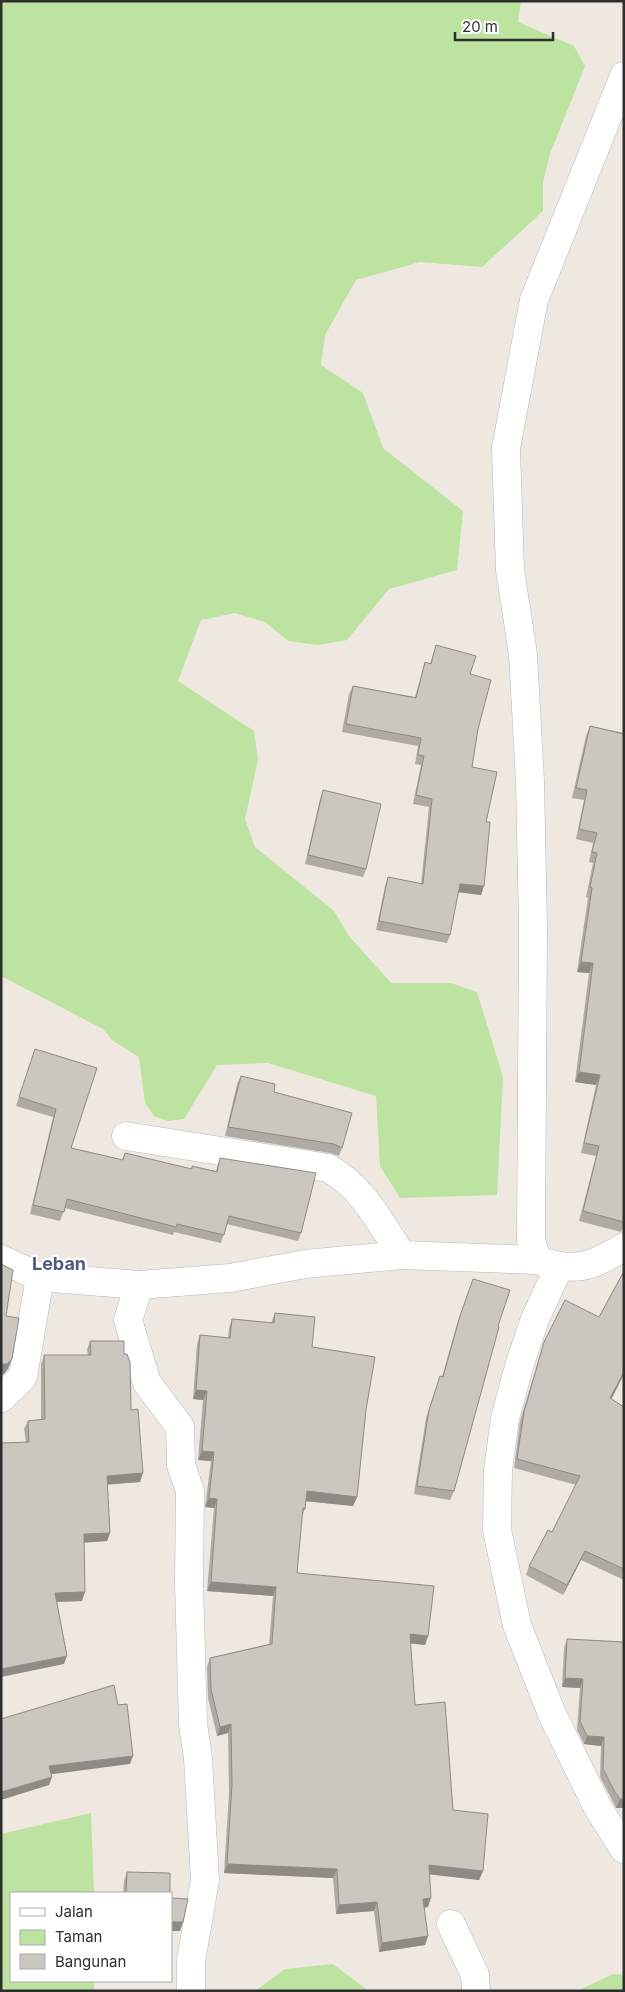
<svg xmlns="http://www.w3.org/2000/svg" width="625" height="1992" font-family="Inter,sans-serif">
<rect width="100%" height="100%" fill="#efe8e1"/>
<!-- green -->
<path fill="#bce39f" d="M 1,1 L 521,1 L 518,22 L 574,46 L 585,66 L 550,154 L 543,182 L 543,211 L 482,267 L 420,262 L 356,280 L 325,335 L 321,365 L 363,393 L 383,448 L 463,511 L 457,570 L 389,589 L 347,640 L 318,645 L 288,641 L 265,622 L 235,613 L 201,620 L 178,681 L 254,731 L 258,760 L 245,819 L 255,847 L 334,911 L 349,936 L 391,983 L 451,983 L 477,992 L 503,1077 L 497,1195 L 400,1198 L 380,1166 L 376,1096 L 268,1063 L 217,1065 L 184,1119 L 168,1121 L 154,1116 L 145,1103 L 139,1057 L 113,1041 L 103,1029 L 3,977 L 1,979 Z
M 91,1813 L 94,1893 L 11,1893 L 11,1981 L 94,1981 L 94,1991 L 1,1991 L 1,1834 Z
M 333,1964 L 369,1991 L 255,1991 L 285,1969 Z
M 613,1974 L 624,1975 L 624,1991 L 577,1991 Z"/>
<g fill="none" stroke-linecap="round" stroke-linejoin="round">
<defs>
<path id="minor" d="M 126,1136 L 328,1168 C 363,1187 380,1223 402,1255
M 559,1267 L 535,1319 L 520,1363 L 505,1418 L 498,1470 L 497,1530 L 517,1625 L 552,1714 L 598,1808 L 624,1849
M 139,1285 L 128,1320 L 147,1383 L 180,1427 L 181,1465 L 190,1491 L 189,1584 L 193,1724 L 198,1758 L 205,1880 L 191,1961 L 191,1991
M 1,1398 L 23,1377 L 40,1277
M 451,1924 L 475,1975 L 476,1991"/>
<path id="tertiary" d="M 624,76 L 534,300 L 506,448 L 510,570 L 523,654 L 530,781 L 533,927 L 531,1240 L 537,1260 C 575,1273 591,1267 624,1247
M 1,1259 L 40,1277 L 139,1285 L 230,1278 L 305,1264 L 402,1255 L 537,1260"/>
</defs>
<!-- minor casing -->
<use href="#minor" stroke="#b4b8c1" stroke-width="29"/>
<!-- tertiary casing -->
<use href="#tertiary" stroke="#b4b8c1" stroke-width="29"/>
<!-- minor -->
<use href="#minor" stroke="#fff" stroke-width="28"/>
<!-- tertiary -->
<use href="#tertiary" stroke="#fff" stroke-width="28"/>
</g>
<!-- wall -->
<path fill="#afaaa4" d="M 436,645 L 470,674 L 478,729 L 472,767 L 486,822 L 481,895 L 458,892 L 450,935 L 447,943 L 376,930 L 385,886 L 388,877 L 421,884 L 429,807 L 413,804 L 421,765 L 415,764 L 418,746 L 342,732 L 349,694 L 353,686 L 415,697 L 425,662 L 430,664 Z
M 590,726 L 624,733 L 624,1225 L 621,1232 L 579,1221 L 596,1156 L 581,1153 L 596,1085 L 575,1082 L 589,973 L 577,972 L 588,898 L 586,897 L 593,863 L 589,862 L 593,843 L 576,839 L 584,800 L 572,798 L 586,736 Z
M 323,790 L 366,869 L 363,877 L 305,864 L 320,799 Z
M 35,1049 L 71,1148 L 122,1160 L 125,1153 L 191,1169 L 192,1166 L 216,1171 L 220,1158 L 301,1233 L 298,1241 L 227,1224 L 221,1243 L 174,1232 L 173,1235 L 65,1208 L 60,1221 L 30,1214 L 53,1117 L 16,1106 Z
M 241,1076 L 274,1092 L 342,1148 L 339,1156 L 330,1153 L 225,1136 L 237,1084 Z
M 624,1271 L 624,1374 L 611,1399 L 624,1407 L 624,1580 L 581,1560 L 563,1595 L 526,1575 L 529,1566 L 552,1532 L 576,1485 L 514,1468 L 520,1421 L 544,1342 L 599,1317 Z
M 473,1279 L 498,1326 L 454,1491 L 450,1500 L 414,1494 L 426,1418 L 440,1376 L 442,1377 L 457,1324 Z
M 275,1313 L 312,1347 L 366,1410 L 357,1497 L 353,1506 L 306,1501 L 305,1509 L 302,1516 L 297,1573 L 428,1636 L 425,1645 L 410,1643 L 415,1705 L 453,1810 L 483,1871 L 479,1880 L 430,1874 L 428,1907 L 424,1908 L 428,1936 L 425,1945 L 379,1952 L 374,1911 L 336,1914 L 333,1878 L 224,1873 L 229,1793 L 228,1733 L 217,1736 L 208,1698 L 207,1667 L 210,1658 L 269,1644 L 273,1596 L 207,1591 L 214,1508 L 205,1507 L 211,1461 L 198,1460 L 203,1400 L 193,1399 L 197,1344 L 200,1335 L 228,1338 L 229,1328 L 232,1319 L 271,1323 Z
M 90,1341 L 124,1354 L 140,1482 L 107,1484 L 110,1533 L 107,1541 L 84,1542 L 82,1601 L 56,1602 L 64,1664 L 26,1442 L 24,1429 L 28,1421 L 41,1419 L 41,1364 L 44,1355 L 88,1355 L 87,1350 Z
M 567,1639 L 624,1642 L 624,1808 L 616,1808 L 612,1800 L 600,1777 L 601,1746 L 584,1744 L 577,1730 L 580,1688 L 562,1687 L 564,1648 Z
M 127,1872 L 170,1893 L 123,1893 L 124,1881 Z"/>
<!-- shaded-wall -->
<path fill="#8e8b86" d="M 460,884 L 484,886 L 481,895 L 457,892 Z
M 581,962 L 593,963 L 589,973 L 577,972 Z
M 579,1072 L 600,1075 L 596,1085 L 575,1082 Z
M 12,1359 L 8,1369 L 3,1375 L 1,1374 L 1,1364 Z
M 624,1372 L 624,1374 L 607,1408 L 610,1398 Z
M 196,1390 L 207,1391 L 203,1400 L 193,1399 Z
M 202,1451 L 214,1452 L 211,1461 L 198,1460 Z
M 143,1473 L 140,1482 L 104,1485 L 107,1476 Z
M 307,1491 L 357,1497 L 353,1506 L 304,1501 Z
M 209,1498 L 217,1499 L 214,1508 L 205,1507 Z
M 110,1533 L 107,1541 L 81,1543 L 84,1534 Z
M 585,1551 L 581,1560 L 563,1595 L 567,1585 Z
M 211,1582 L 276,1587 L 273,1596 L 207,1591 Z
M 85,1592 L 82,1601 L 52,1602 L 55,1593 Z
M 410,1634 L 428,1636 L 425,1645 L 406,1643 Z
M 67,1656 L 64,1664 L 1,1677 L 1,1669 Z
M 565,1678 L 583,1679 L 580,1688 L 562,1687 Z
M 231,1724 L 228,1733 L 217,1736 L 220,1727 Z
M 587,1736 L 604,1737 L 601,1746 L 584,1744 Z
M 133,1756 L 130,1764 L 46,1775 L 49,1766 Z
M 52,1777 L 49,1785 L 1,1800 L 1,1792 Z
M 620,1799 L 624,1799 L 624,1808 L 616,1808 Z
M 227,1864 L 337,1869 L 333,1878 L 224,1873 Z
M 429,1865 L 483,1871 L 479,1880 L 426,1874 Z
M 431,1898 L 428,1907 L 419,1908 L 423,1899 Z
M 377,1902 L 374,1911 L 336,1914 L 339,1905 Z
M 171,1922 L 183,1922 L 180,1931 L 171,1931 Z
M 428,1936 L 425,1945 L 379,1952 L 382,1943 Z"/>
<!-- building -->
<path fill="#cbc6bf" stroke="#8e8b86" d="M 436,645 L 476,656 L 470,674 L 491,680 L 478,729 L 472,767 L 497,772 L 486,822 L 490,822 L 484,886 L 460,884 L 450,935 L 379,921 L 388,877 L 423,884 L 432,799 L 416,795 L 424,756 L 418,755 L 421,738 L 346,724 L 353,686 L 416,698 L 425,662 L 431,664 Z
M 590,726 L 624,734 L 624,1222 L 583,1211 L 599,1146 L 584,1143 L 600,1075 L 579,1072 L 593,963 L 581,962 L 592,888 L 590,887 L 597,853 L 592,852 L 597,833 L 579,829 L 587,790 L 576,788 Z
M 323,790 L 381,804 L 366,869 L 308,855 Z
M 35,1049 L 97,1068 L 71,1148 L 123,1160 L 125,1153 L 192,1169 L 192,1166 L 217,1172 L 220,1158 L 316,1173 L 301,1233 L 229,1216 L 224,1235 L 177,1224 L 176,1227 L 67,1199 L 64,1212 L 33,1205 L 56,1109 L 19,1097 Z
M 241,1076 L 275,1084 L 274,1092 L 352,1113 L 342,1148 L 334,1144 L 228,1127 Z
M 1,1264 L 13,1270 L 6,1316 L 19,1318 L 12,1359 L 7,1364 L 1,1364 Z
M 624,1271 L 624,1372 L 610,1398 L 624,1407 L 624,1569 L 585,1551 L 567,1585 L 529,1566 L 548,1530 L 552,1532 L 580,1476 L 517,1459 L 524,1412 L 544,1342 L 565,1300 L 599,1317 Z
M 473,1279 L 510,1290 L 498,1326 L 499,1327 L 454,1491 L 417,1486 L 429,1410 L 440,1376 L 443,1377 L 460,1316 Z
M 275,1313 L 315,1317 L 312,1347 L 375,1357 L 366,1410 L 357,1497 L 307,1491 L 305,1509 L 303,1508 L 297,1573 L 434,1586 L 428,1636 L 410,1634 L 415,1705 L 445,1702 L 453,1810 L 488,1814 L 483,1871 L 429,1865 L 431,1898 L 423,1899 L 428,1936 L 382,1943 L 377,1902 L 339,1905 L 337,1869 L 227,1864 L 232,1784 L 231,1724 L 220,1727 L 211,1689 L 210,1658 L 272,1644 L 276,1587 L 211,1582 L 217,1499 L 209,1498 L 214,1452 L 202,1451 L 207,1391 L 196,1390 L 200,1335 L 230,1338 L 232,1319 L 274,1323 Z
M 90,1341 L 124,1341 L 124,1354 L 127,1354 L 130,1362 L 131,1410 L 138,1409 L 143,1473 L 107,1476 L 110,1533 L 84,1534 L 85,1592 L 55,1593 L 67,1656 L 1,1669 L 1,1443 L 29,1442 L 28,1421 L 45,1419 L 44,1355 L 91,1355 Z
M 567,1639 L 624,1642 L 624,1799 L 620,1799 L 615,1792 L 603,1769 L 604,1737 L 587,1736 L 580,1721 L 583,1679 L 565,1678 Z
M 114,1685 L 118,1705 L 127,1704 L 133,1756 L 49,1766 L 52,1777 L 1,1792 L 1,1719 Z
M 127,1872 L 170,1873 L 170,1893 L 126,1893 Z
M 171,1898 L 188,1899 L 183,1922 L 171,1922 Z"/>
<g text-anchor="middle" stroke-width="4.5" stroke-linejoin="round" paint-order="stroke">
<!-- quarter labels -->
<g font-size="18" font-weight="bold" fill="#4e5b7f" stroke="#fff">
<text x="59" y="1270">Leban</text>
</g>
</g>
<!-- border -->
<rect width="625" height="1992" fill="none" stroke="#2e2e2e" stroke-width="5"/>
<!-- legend -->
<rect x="10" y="1892" width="162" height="90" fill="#ffffff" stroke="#ababab"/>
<rect x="20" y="1908" width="25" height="8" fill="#ffffff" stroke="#ababab"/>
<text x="55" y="1917" font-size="15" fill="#2e2e2e">Jalan</text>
<rect x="20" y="1930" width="25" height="15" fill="#bce39f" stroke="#ababab"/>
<text x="55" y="1942" font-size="15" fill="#2e2e2e">Taman</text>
<rect x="20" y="1954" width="25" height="15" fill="#cbc6bf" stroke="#ababab"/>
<text x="55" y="1967" font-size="15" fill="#2e2e2e">Bangunan</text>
<!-- scale -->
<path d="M455 32v8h98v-8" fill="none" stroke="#2e2e2e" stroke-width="2.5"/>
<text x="462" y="32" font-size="15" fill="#2e2e2e" stroke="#ffffff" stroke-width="4" paint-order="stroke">20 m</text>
</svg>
